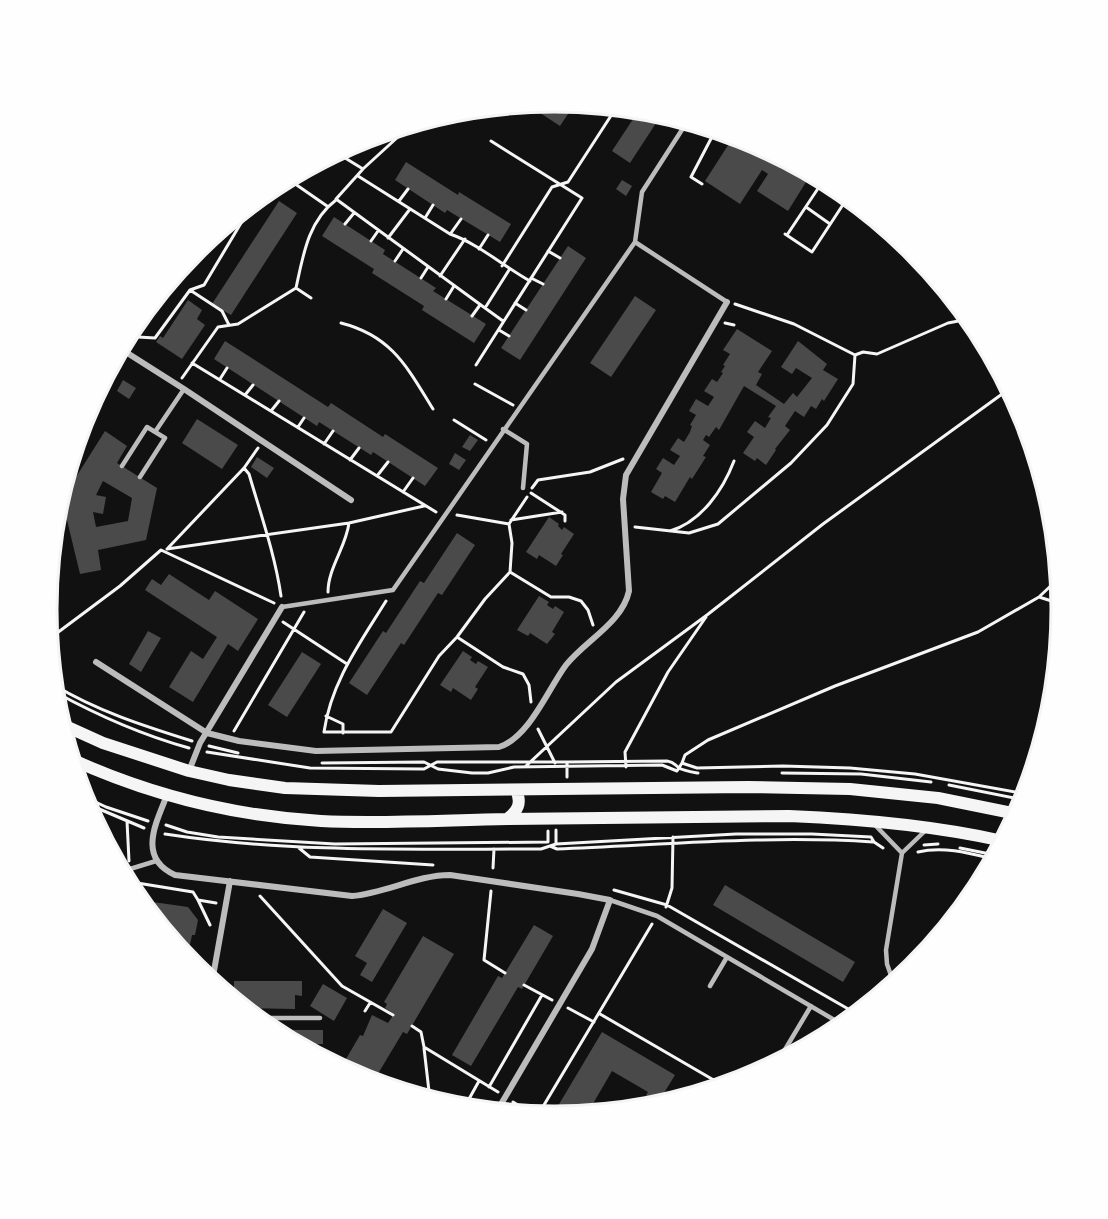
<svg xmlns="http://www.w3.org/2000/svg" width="1108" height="1219" font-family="Signika,sans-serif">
<rect width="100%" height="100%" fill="#111"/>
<!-- building -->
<path fill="#4a4a4a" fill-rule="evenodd" d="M 554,102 L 565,103 L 572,108 L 560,126 L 528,105 Z
M 639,110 L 662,114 L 630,163 L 612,151 Z
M 377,135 L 369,148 L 358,141 L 360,141 Z
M 734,136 L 749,141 L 811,174 L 788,211 L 757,191 L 768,174 L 762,170 L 740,204 L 705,181 Z
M 406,162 L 458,195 L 459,192 L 511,224 L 500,242 L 447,210 L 445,213 L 395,180 Z
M 622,180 L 632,186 L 626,196 L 616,189 Z
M 279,201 L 297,213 L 231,315 L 212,304 Z
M 334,217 L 385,250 L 383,254 L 436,288 L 433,291 L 486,324 L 474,343 L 422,310 L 424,306 L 372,273 L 374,269 L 322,236 Z
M 568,246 L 586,258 L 520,360 L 501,348 Z
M 635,296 L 656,310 L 611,377 L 590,363 Z
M 188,300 L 202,310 L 197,319 L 205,325 L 182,359 L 156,342 L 160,336 L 163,338 Z
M 737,329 L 772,351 L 758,372 L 762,374 L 756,385 L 784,404 L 793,393 L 797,397 L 812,378 L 796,368 L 792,374 L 781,367 L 798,341 L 827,364 L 823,370 L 838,379 L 824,401 L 822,399 L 816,409 L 811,406 L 804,417 L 795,411 L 785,426 L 790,430 L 775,449 L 776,450 L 766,465 L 757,458 L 755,461 L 743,453 L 754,437 L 747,432 L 755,421 L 765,428 L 771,418 L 768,417 L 776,406 L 744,386 L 719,430 L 716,427 L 709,437 L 706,435 L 703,440 L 710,445 L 703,456 L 706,457 L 692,479 L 690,477 L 675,502 L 665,496 L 663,499 L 651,492 L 662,473 L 656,469 L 663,458 L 674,465 L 680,456 L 670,450 L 678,438 L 684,442 L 690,432 L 692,426 L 690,425 L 696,415 L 689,411 L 696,399 L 708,406 L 714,397 L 704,391 L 712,379 L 717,382 L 723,373 L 721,372 L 725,366 L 723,365 L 730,354 L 723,350 Z
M 225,341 L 328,407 L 331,403 L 383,437 L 385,434 L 438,468 L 425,486 L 373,452 L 371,455 L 319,422 L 317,426 L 214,359 Z
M 123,380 L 136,388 L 129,399 L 117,391 Z
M 197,419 L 238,445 L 222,469 L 182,443 Z
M 105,431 L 127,446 L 117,463 L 157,488 L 146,540 L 98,550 L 101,570 L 80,574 L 66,516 L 71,485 ZM 103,481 L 132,498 L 128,521 L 96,527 L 93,512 L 103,514 L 106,497 L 96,495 Z
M 470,435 L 478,440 L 470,451 L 462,447 Z
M 455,453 L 466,460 L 459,470 L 449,464 Z
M 257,457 L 274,468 L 267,478 L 251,467 Z
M 549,517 L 559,524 L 558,526 L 562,530 L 564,527 L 574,534 L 561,554 L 563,555 L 556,566 L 539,555 L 537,559 L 526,552 Z
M 457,533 L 475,545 L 442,595 L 438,593 L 404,645 L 401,643 L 367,695 L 349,683 L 383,631 L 386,633 L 420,581 L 424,583 Z
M 169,574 L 209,600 L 215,591 L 258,619 L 238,651 L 228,644 L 193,702 L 169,687 L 191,651 L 203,659 L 217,637 L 145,590 L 152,579 L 161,585 Z
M 539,596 L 549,602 L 547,605 L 553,609 L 555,606 L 564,612 L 552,632 L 555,634 L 547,644 L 530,633 L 528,636 L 517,630 Z
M 148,631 L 161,638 L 141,672 L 129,664 Z
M 463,651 L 472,657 L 470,660 L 476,664 L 478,661 L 488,667 L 475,687 L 478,689 L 471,700 L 453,688 L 451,692 L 440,685 Z
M 302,652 L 321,664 L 287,717 L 268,705 Z
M 725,885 L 855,962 L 843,982 L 713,905 Z
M 139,900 L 188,907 L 198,920 L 195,935 L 192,935 L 187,959 Z
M 383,909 L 407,923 L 372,982 L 360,975 L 367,963 L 355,956 Z
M 534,925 L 553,936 L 522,989 L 518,987 L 471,1066 L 452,1055 L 498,976 L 502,978 Z
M 423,936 L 454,954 L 407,1034 L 403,1032 L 373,1082 L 359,1078 L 343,1070 L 349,1060 L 346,1059 L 360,1035 L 363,1036 L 372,1015 L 388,1023 L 394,1014 L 385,1008 L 387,1004 L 384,1002 Z
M 234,981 L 302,981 L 302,996 L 295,995 L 295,1009 L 244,1008 L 234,1000 Z
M 323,984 L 347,998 L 334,1021 L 310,1006 Z
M 270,1030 L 323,1030 L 323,1044 L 295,1044 Z
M 602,1032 L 675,1075 L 656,1106 L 649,1108 L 642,1103 L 648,1092 L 612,1071 L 587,1114 L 554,1117 L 552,1116 Z"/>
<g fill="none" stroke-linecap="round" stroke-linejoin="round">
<!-- path -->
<path stroke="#f5f5f5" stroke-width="3" d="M 597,106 L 611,115
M 337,153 L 363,169 L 336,199 L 485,308 L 509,270
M 364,168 L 411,125
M 358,176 L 450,234 C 479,244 503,266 530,281
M 288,179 L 327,206
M 702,184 L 691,177 L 715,131
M 822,184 L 846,200
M 265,193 L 275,193 L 283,182
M 399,201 L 408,189
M 806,207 L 830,224
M 425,218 L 433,205
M 345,224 L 354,213
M 451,233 L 461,219
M 785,234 L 812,252 L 848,197
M 787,235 L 823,181
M 388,238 L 410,209
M 371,241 L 378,231
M 479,249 L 488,235
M 548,251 L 560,258
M 395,261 L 403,249
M 502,266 L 552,187 L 568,182 L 616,108
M 440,276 L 465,239
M 421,278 L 428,267
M 531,278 L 543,284
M 296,288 C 303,256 308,221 336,200
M 190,290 L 222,311 L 229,325
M 446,299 L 454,286
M 515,303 L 526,310
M 735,304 L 794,324 L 855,355
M 485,308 L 503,321
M 472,316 L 480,305
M 341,323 C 392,336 407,367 433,409
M 725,323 L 734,325
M 499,330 L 509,336
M 138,337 L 155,338 L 190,290 L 204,285 L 253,203
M 192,363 L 436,512
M 476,365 L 582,198 L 491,141
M 182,378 L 218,327 L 238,324 L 296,288 L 311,298
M 220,379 L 227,368
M 475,384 L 513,405
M 245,395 L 253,385
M 271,411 L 279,401
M 454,420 L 486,440
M 298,427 L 304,418
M 324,444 L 333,431
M 350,460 L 359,448
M 244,468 L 249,474 C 261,515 275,555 281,596
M 377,476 L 388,462
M 532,488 L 538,480 L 590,472 L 623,459
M 403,492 L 413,478
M 531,493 L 565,515 L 565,521
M 457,515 L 509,524
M 511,520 L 562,512
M 635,527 L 689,533 L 718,524 L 791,463 L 827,425 L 853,384 L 855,355 L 863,352 L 877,354 L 948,323 L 969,319
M 670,531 C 701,522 723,490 734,461
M 168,548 L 244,468 L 258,448
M 167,549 L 349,523 L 424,506
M 510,572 L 551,597 L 569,597 L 581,601 L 588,610 L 593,625
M 328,592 C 328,568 346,547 349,523
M 1040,596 L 1058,579
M 386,601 C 360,643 331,682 324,732 L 391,732 L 439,656 L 457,637 L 485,599 L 510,572 L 512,543 L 509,524 L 527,497
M 283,622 L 347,664
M 457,637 L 503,667 L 523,674 L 529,685 L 531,702
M 49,639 L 120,586 L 161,550 L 274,603
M 54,685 C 97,711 144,726 192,741
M 55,692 C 97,715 142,735 189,748
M 326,716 L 343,724 L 343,733
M 538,729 L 555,763
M 234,731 L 304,612
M 209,746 L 238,753
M 207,752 L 310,768 L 424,769 L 437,762 L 567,762
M 322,763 L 424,762 L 438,769 L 472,773 L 488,773 L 514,767 L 662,765 L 677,771 L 682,763 L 697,768 L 783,766 L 850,768 L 915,774 L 1026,794
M 682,763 L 685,755 L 708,740 L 835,686 L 978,632 L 1039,597 L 1061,604
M 526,766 L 616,682 L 707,615 L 823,524 L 1009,389
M 626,767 L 625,752 L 668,672 L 706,617
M 782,773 L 861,774 L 931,782
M 567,777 L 567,762 L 667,761 C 674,762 674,764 679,768 C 684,771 692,772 698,773
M 949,785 L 1024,800
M 83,796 L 106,807 L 148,821
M 85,803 L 144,828
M 127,821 L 129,861
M 166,825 L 187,832 L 218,837 L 335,844 L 548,842 L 548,831
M 165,834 C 289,853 415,849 541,849 L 556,844 L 736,834 L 812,834 L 871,837 L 874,842 L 883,848
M 556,844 L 556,830
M 924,845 L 938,844
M 550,846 L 557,849 C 663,845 767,835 873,842
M 299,848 L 310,857 L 433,865
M 960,848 L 995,855
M 918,852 C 943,846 969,853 993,859
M 493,868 L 494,849
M 130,877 L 131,882 L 193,892 L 198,900 L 216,903
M 614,890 L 667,905 L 857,1014
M 491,891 L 484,960 L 505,973
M 260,896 L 342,986 L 393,1015
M 198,900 L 210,925
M 666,907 L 672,888 L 673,837
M 524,985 L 552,1000
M 568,1008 L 594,1022
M 365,1011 L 370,1003
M 600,1014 L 724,1086
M 412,1026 L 421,1032 L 424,1047 L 498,1092
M 816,1042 L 826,1026
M 424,1048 L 430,1100
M 489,1087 L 542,995
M 513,1102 L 534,1115
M 464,1108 L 479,1081
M 538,1115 L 652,924"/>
<!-- service -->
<path stroke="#bcbcbc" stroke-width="4.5" d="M 635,242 L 727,302
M 503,429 L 527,444 L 523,488
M 155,432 L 184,389
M 122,466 L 147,427 L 165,438 L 140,477
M 282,607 L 393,590 L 635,242 L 642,192 L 687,122
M 875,825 L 902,853
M 120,868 L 130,869 L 156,861
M 610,900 L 657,916 L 727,957 L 710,986
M 727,957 L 843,1025
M 894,984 L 887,964 L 886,950 L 902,853 L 927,829
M 255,1018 L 320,1018
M 777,1063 L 811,1006"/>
<!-- minor -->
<path stroke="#bcbcbc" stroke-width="6" d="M 125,340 L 140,318
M 121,349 L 184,389 L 351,500
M 96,662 L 207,733 L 239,741 L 316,751 L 499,747 C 529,738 548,689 566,665 C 586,640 622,623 629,591 L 623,499 L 626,475 L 727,302
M 189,771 L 200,743 L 282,607
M 167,795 C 156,823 137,858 175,875 L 352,896 C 386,893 417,875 450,875 L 578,894 L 610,900 L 592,949 L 497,1111
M 212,982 L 230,881"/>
<!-- secondary -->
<path stroke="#f5f5f5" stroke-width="12" d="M 61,724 L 103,743 L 189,771 L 229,780 L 285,788 L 379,791 L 748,787 L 850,789 L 938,798 L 1017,814
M 71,759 C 150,795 235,816 321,821 C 383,824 446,820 508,819 C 602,818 695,817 789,816 C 862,819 932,825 1003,841
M 507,819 C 518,811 522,803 516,790"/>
</g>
<!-- crop -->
<path d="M0 0H1108V1219H0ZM57 609a497 497 0 1 1 994 0a497 497 0 1 1-994 0Z" fill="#fefefe" fill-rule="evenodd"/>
<path fill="none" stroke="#f5f5f5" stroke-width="3" d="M57 609a497 497 0 1 1 994 0a497 497 0 1 1-994 0Z"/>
</svg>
